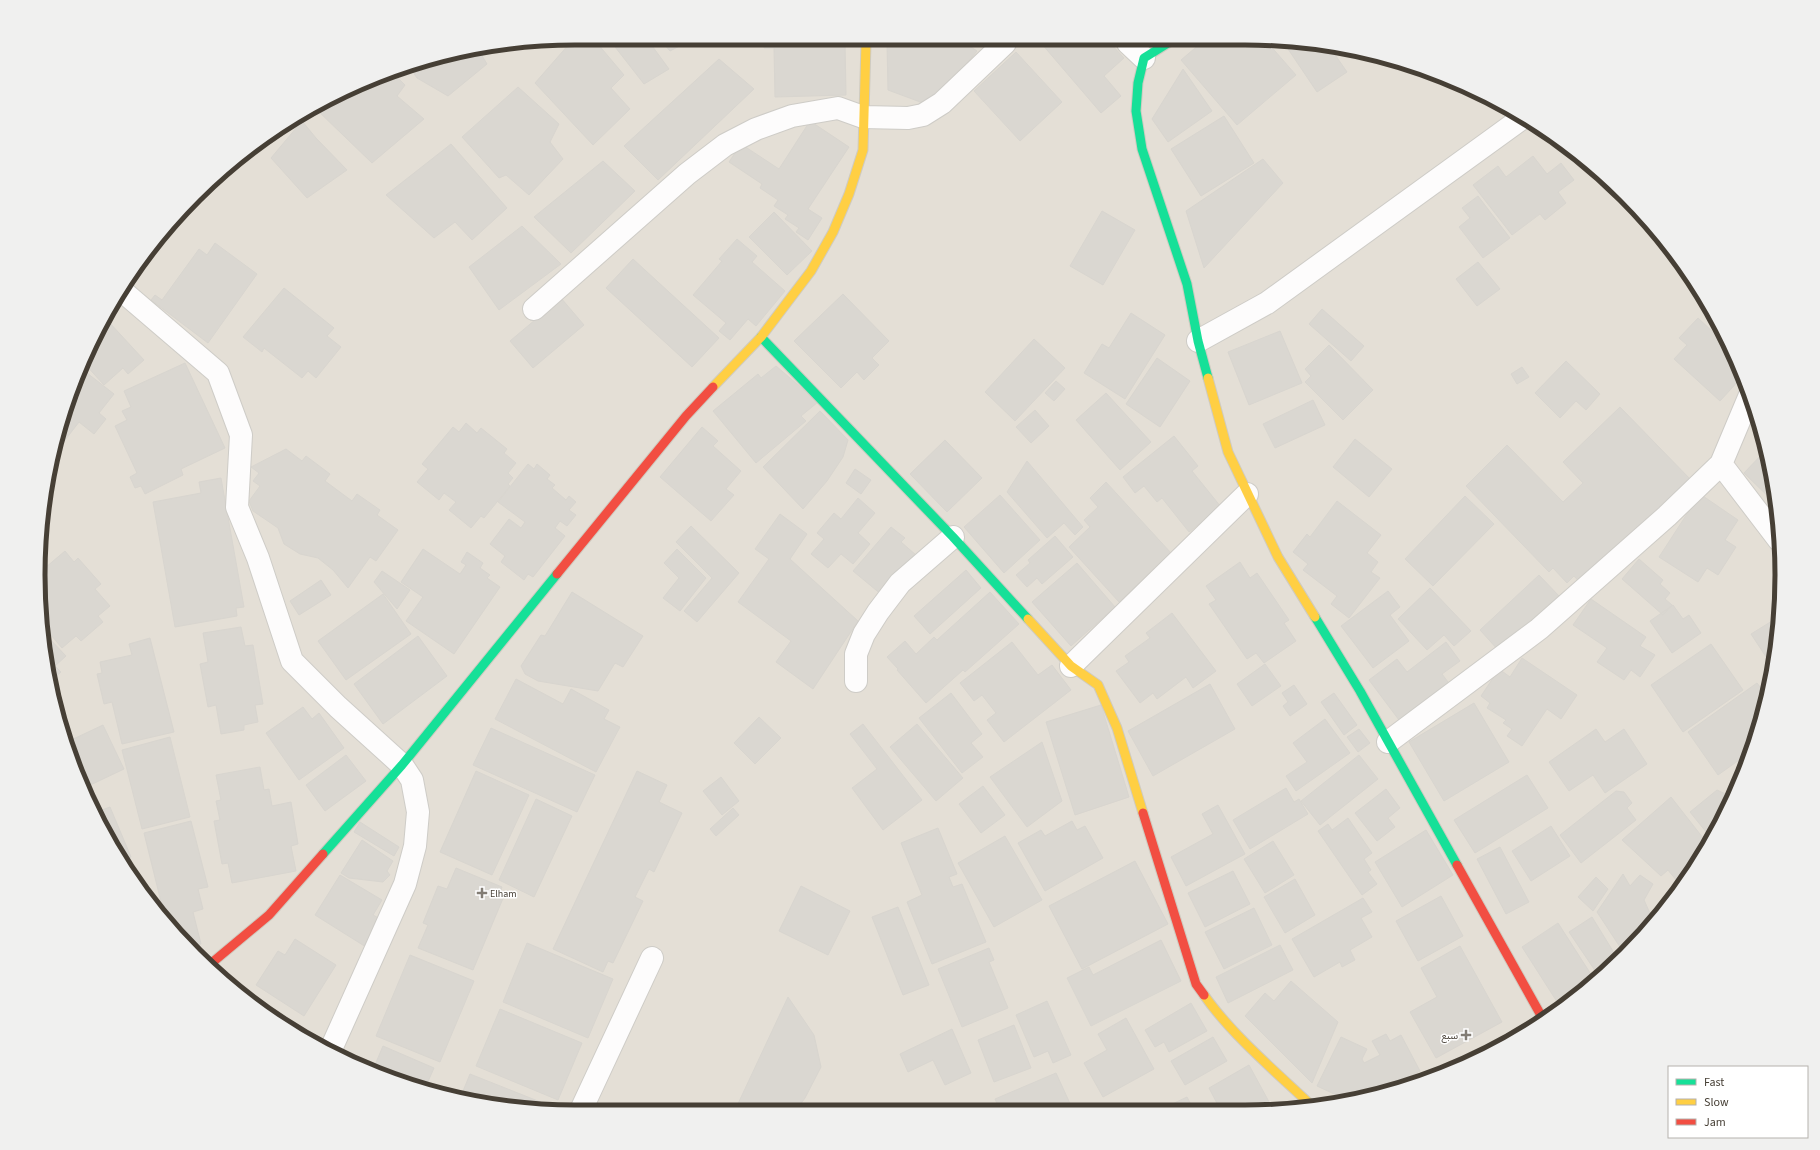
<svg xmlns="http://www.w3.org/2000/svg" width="1820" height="1150" font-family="'Source Sans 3','Noto Sans Arabic',sans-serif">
<rect width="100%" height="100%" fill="#f0eee9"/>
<!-- residential -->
<path fill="#e4dfd6" d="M 505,43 L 1315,43 L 1451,79 L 1572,149 L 1649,221 L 1710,307 L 1754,403 L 1777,505 L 1781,610 L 1764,714 L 1727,813 L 1671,902 L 1572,1001 L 1483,1057 L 1384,1094 L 1280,1111 L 505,1107 L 369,1071 L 248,1001 L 195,955 L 129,874 L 93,812 L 56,714 L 38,575 L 48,470 L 67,402 L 110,307 L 149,248 L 195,195 L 276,129 L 403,66 Z"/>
<!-- building -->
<path fill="#dad7d1" stroke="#d8d5cf" d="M 570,43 L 597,43 L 624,75 L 611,88 L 630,109 L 593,145 L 535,83 Z
M 612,43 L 650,43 L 669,69 L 644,84 Z
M 663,43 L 685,43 L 670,51 Z
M 764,43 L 845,43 L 846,95 L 775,97 L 774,48 L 764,48 Z
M 887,43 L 965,43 L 977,51 L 931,106 L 888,90 Z
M 1041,43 L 1110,43 L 1124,58 L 1104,76 L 1121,96 L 1101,113 Z
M 1201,43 L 1268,43 L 1296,75 L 1237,125 L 1181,60 Z
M 1284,43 L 1315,43 L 1329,46 L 1347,72 L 1317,92 Z
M 478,49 L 487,64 L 448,96 L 417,78 L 408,65 Z
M 1016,52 L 1062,102 L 1020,141 L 974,91 Z
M 719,59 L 754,89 L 658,180 L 624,146 Z
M 1183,69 L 1212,111 L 1168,142 L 1152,119 Z
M 392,72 L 405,85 L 397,96 L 424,119 L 372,163 L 316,109 Z
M 518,87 L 559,124 L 550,142 L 563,159 L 529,195 L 506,175 L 499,178 L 462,137 Z
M 1224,116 L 1254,163 L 1201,196 L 1171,149 Z
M 302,121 L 316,138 L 347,170 L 307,198 L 271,158 Z
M 810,121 L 849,147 L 808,209 L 822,218 L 808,240 L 796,232 L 799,228 L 785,219 L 788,215 L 774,206 L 778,200 L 760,188 L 762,184 L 729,162 L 741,144 L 779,169 Z
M 451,144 L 507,208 L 472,240 L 455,222 L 434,238 L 386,195 Z
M 1533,156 L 1547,174 L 1561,163 L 1574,180 L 1558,192 L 1566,203 L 1545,220 L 1540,214 L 1512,235 L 1473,185 L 1498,166 L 1506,177 Z
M 1263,159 L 1283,183 L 1204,268 L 1186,211 Z
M 603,161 L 635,191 L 571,253 L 534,217 Z
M 1478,196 L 1510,238 L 1483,258 L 1459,227 L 1470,218 L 1462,208 Z
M 1102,211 L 1135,230 L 1103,285 L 1070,266 Z
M 774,212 L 812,251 L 787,275 L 749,237 Z
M 522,226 L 561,264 L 499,310 L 469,267 Z
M 737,239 L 757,256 L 752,262 L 785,291 L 756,326 L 748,319 L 730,340 L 719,331 L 726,323 L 693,295 L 722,261 L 719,259 Z
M 215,243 L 257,274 L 208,343 L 151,300 L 155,295 L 162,300 L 199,249 L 207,255 Z
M 633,259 L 719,338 L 692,367 L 606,288 Z
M 1478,262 L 1500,289 L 1477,306 L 1456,279 Z
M 284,288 L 334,328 L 327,336 L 341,347 L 316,378 L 308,371 L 302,378 L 264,348 L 262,352 L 243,337 Z
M 843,294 L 889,341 L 872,358 L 879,365 L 864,380 L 857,372 L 841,388 L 794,341 Z
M 561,298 L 584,325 L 533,368 L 510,341 Z
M 1322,309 L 1364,346 L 1351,361 L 1309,324 Z
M 1131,313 L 1165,335 L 1125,399 L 1084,373 L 1102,344 L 1109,348 Z
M 1698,318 L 1728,346 L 1742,377 L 1720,401 L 1674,359 L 1687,345 L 1679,338 Z
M 108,321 L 144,360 L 128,374 L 123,368 L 104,385 L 84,363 L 93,345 L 99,339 L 97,336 L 100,328 Z
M 1280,331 L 1302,383 L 1249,405 L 1228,352 Z
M 1034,339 L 1065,368 L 1015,421 L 985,392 Z
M 1329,345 L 1373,390 L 1343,420 L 1305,382 L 1311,376 L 1305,369 Z
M 1157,358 L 1190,381 L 1160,427 L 1126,404 Z
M 1566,361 L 1600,394 L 1586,410 L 1576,401 L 1560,418 L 1535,393 Z
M 185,363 L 225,448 L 181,469 L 183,475 L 145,494 L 141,486 L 135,488 L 130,477 L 137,473 L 115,426 L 127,420 L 122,411 L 131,407 L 124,391 Z
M 776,366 L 818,402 L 801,416 L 806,421 L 756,463 L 713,411 L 758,374 L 761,378 Z
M 1522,367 L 1529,377 L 1517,384 L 1511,374 Z
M 87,373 L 114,394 L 99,413 L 106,419 L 94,434 L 79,422 L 59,448 L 55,444 L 63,416 L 64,417 L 71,408 L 66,404 L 67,402 L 73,388 L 75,389 Z
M 1056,381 L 1065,389 L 1054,401 L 1045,393 Z
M 1106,393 L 1151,442 L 1120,470 L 1076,420 Z
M 1313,400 L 1325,425 L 1275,448 L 1263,424 Z
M 1620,407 L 1692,481 L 1583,586 L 1574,576 L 1567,583 L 1553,568 L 1549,572 L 1466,486 L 1507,445 L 1563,502 L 1583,483 L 1563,462 Z
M 1035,410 L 1049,426 L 1031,443 L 1016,427 Z
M 820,411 L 848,440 L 843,457 L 827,481 L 803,509 L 763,467 Z
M 466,423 L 477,433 L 481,428 L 507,449 L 504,453 L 516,463 L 508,473 L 513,478 L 508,484 L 510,486 L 484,518 L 481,516 L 471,528 L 449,510 L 456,502 L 444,493 L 439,500 L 417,482 L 428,469 L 422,464 L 453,427 L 459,432 Z
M 702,427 L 718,441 L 713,446 L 741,471 L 726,489 L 734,495 L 711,521 L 660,477 Z
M 1174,436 L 1198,466 L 1192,471 L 1221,507 L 1189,532 L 1162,498 L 1157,502 L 1144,486 L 1135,493 L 1123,477 Z
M 1355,439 L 1392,469 L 1369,497 L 1333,467 Z
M 945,440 L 982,478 L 947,512 L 910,474 Z
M 286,449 L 302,461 L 306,456 L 330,474 L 325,481 L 352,501 L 357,494 L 380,510 L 377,515 L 398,530 L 376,561 L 370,557 L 348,588 L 333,570 L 318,558 L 300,554 L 284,544 L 278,528 L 253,511 L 249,501 L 260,486 L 253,481 L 259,473 L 251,467 Z
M 1765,451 L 1777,503 L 1776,504 L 1744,473 Z
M 1027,461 L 1083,527 L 1075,535 L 1064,523 L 1047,538 L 1007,492 Z
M 528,464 L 534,469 L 537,464 L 550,475 L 547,479 L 555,485 L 552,488 L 566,500 L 569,496 L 576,502 L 569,510 L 576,515 L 567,526 L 560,521 L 555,528 L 565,536 L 533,577 L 528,574 L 524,580 L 501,562 L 505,556 L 490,544 L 509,519 L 521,528 L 525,522 L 498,502 Z
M 855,469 L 871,480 L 861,494 L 846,483 Z
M 221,478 L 244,607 L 236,608 L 237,616 L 175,627 L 153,502 L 201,493 L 199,482 Z
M 1106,482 L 1171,553 L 1119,602 L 1069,547 L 1090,527 L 1084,520 L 1098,507 L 1090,498 Z
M 1700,494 L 1738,520 L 1725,540 L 1736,547 L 1718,575 L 1707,568 L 1698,582 L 1659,557 Z
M 1000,495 L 1040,540 L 1004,573 L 964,527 Z
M 1465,496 L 1494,524 L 1433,586 L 1405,559 Z
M 858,498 L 875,513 L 858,533 L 870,544 L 853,564 L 841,554 L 828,568 L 811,554 L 824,539 L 817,533 L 834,513 L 841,519 Z
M 1337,501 L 1381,535 L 1367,553 L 1378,562 L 1371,572 L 1380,578 L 1349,618 L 1331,604 L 1337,596 L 1303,570 L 1308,564 L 1293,552 L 1307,534 L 1310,537 Z
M 780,514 L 807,534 L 790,559 L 858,621 L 813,689 L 776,662 L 791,641 L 738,602 L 769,559 L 755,549 Z
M 691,526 L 739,573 L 697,622 L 684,611 L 712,578 L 676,542 Z
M 891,527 L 905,538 L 901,542 L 916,555 L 882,595 L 853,571 Z
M 1055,536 L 1073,557 L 1042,584 L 1037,578 L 1027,587 L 1016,575 L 1030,563 L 1028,560 Z
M 423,549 L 460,574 L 466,565 L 461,562 L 467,552 L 483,563 L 480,568 L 490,575 L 487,578 L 500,587 L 454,654 L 406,621 L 423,597 L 401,582 Z
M 677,549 L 706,578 L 680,611 L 663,598 L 679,578 L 664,563 Z
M 65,551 L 74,562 L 78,558 L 101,584 L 95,589 L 110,606 L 98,616 L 103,622 L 81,641 L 76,636 L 62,648 L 45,628 L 39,582 L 43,578 L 39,573 Z
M 1639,559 L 1663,580 L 1660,584 L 1670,593 L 1665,599 L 1672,605 L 1663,615 L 1622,579 Z
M 1240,562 L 1250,578 L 1257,573 L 1289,620 L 1284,623 L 1296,641 L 1264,663 L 1256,653 L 1247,659 L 1209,604 L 1216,600 L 1206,586 Z
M 1077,563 L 1115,607 L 1071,646 L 1032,602 Z
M 966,570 L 981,588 L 930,634 L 914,616 Z
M 382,571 L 410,590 L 397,609 L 374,582 Z
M 1539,575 L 1559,596 L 1499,651 L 1480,630 Z
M 321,580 L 331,595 L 299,615 L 290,601 Z
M 1430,588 L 1471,631 L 1454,646 L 1444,635 L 1427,650 L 1398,619 Z
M 1388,591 L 1400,607 L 1390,615 L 1409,641 L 1373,668 L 1341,626 Z
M 572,592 L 643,636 L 623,667 L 615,663 L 598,691 L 538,681 L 525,674 L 521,666 L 541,635 L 545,636 Z
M 990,592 L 1019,624 L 965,672 L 963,670 L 926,703 L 897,670 L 898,669 L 887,657 L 905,641 L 916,654 L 934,637 L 937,640 Z
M 383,594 L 411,634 L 346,680 L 318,641 Z
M 1591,599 L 1646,637 L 1640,646 L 1655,655 L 1640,677 L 1631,670 L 1624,680 L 1597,662 L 1607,648 L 1573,625 Z
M 1673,605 L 1683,619 L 1689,615 L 1701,633 L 1672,653 L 1650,621 Z
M 1172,613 L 1216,671 L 1193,688 L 1186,677 L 1157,699 L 1153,693 L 1140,703 L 1116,671 L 1129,662 L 1125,656 L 1150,638 L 1146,633 Z
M 1780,616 L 1772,666 L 1751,634 Z
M 241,627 L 245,646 L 253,645 L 263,704 L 255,705 L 258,722 L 244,725 L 244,730 L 221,734 L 216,705 L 208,707 L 200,664 L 208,662 L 203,633 Z
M 46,635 L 66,656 L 55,666 L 61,672 L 52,680 Z
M 418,636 L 447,676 L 383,724 L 354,684 Z
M 150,638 L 174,732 L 122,744 L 112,702 L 104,704 L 97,674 L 102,673 L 100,662 L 132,655 L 129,644 Z
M 1012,642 L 1038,675 L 1052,665 L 1071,690 L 1004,742 L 987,720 L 996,713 L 982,695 L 974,701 L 960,683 Z
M 1446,642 L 1460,661 L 1442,674 L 1451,686 L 1402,724 L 1369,680 L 1397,659 L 1407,672 Z
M 1711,644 L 1743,690 L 1683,732 L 1651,685 Z
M 1522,658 L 1577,695 L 1561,719 L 1547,709 L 1522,746 L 1507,736 L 1512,729 L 1503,723 L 1506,720 L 1487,708 L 1490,703 L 1481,696 L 1499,669 L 1510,677 Z
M 1265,664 L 1281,686 L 1252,706 L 1237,684 Z
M 516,679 L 563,704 L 571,689 L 609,710 L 604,719 L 620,727 L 596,772 L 495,719 Z
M 1757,683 L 1767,696 L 1764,714 L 1758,729 L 1751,734 L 1754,739 L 1749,753 L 1718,775 L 1688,732 Z
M 1210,684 L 1235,729 L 1153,776 L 1128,731 Z
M 1294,685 L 1307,704 L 1290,716 L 1283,706 L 1288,702 L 1282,693 Z
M 951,693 L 982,734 L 971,743 L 983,757 L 962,773 L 919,718 Z
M 1334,693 L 1357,725 L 1344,735 L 1321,702 Z
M 1474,703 L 1509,762 L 1444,801 L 1409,742 Z
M 1101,705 L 1129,797 L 1075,815 L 1046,722 Z
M 303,707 L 312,719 L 319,713 L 344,748 L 299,780 L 266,733 Z
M 759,717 L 781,738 L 755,764 L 734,743 Z
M 1325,719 L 1350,753 L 1296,791 L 1286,776 L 1307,762 L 1293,743 Z
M 863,724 L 922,800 L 883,830 L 852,788 L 877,769 L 850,734 Z
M 917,724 L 963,778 L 936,801 L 890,747 Z
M 103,725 L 124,769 L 84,788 L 67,742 Z
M 491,728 L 595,775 L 577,812 L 473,765 Z
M 1359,729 L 1370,743 L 1358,752 L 1347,737 Z
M 1596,729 L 1605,742 L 1624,729 L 1647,764 L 1605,793 L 1593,775 L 1569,791 L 1549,762 Z
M 170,737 L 190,817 L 142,829 L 122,750 Z
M 1042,742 L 1062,801 L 1027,827 L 990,777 Z
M 346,755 L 366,781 L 325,811 L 306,785 Z
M 1359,755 L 1378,779 L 1320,825 L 1301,801 Z
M 260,767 L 264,790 L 269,789 L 272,806 L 291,802 L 298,844 L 291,846 L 296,871 L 232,883 L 228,863 L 222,864 L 214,821 L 220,820 L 216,801 L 221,800 L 216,775 Z
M 476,771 L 529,795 L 492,875 L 440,852 Z
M 637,771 L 667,785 L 659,802 L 682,813 L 654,872 L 649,869 L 635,897 L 643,901 L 613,963 L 608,961 L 603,972 L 553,949 Z
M 1527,775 L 1548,808 L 1475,853 L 1454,820 Z
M 721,777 L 739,801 L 722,815 L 703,791 Z
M 983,786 L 1005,815 L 981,833 L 959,804 Z
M 1286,788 L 1294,802 L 1299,799 L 1308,814 L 1250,849 L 1233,820 Z
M 1386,789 L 1400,808 L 1388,818 L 1395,827 L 1377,841 L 1355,813 Z
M 1717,790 L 1732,797 L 1726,805 L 1729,807 L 1727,813 L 1711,838 L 1690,812 Z
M 1616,791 L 1624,792 L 1632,803 L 1627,808 L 1636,820 L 1581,863 L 1560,835 Z
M 95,794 L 102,810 L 110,807 L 131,857 L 122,861 L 93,812 L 88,797 Z
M 1671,797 L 1707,843 L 1681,886 L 1668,870 L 1661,876 L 1622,840 Z
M 536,799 L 572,816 L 534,897 L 499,880 Z
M 1218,805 L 1245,854 L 1186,886 L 1171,857 L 1213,834 L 1202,814 Z
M 733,808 L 739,815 L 716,836 L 710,829 Z
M 1348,818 L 1372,853 L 1364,859 L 1371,870 L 1368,872 L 1377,884 L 1362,895 L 1318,831 L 1328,824 L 1332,830 Z
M 191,821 L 208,887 L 198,889 L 203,909 L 193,912 L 201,944 L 189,947 L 165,918 L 144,833 Z
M 1072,821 L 1077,830 L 1085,826 L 1103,858 L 1045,891 L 1018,843 L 1041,830 L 1045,836 Z
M 360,822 L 399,847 L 394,856 L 354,832 Z
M 1551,826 L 1570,856 L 1531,881 L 1512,851 Z
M 938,828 L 957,874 L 949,877 L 953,887 L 962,884 L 986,942 L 932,964 L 907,902 L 922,895 L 901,843 Z
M 1426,830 L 1453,875 L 1402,907 L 1375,862 Z
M 1005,836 L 1042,900 L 994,927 L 958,863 Z
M 362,840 L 393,861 L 387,871 L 390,875 L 383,882 L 349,878 L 341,873 Z
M 1273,841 L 1294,875 L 1265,893 L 1244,859 Z
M 1500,847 L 1529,902 L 1506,914 L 1477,859 Z
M 1135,861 L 1168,924 L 1082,969 L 1049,906 Z
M 456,868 L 502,887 L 499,894 L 504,896 L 473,970 L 418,948 L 428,925 L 423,923 L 438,886 L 447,889 Z
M 1233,871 L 1250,904 L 1205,927 L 1188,893 Z
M 1623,874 L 1630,886 L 1640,875 L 1653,884 L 1644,900 L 1653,920 L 1632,941 L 1620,947 L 1597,912 Z
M 340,875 L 382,900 L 373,915 L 382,920 L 366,947 L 315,915 Z
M 1596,877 L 1608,889 L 1593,911 L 1578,897 Z
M 1295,879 L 1315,915 L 1285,933 L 1264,897 Z
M 801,886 L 850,911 L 828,955 L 779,931 Z
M 1441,896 L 1463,936 L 1418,961 L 1396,921 Z
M 1363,898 L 1372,912 L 1361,918 L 1372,937 L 1350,950 L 1355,960 L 1342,967 L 1340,962 L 1314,977 L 1292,939 Z
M 898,907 L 929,985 L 903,995 L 872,917 Z
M 1254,908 L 1272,945 L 1224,969 L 1205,932 Z
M 1592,917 L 1616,956 L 1619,954 L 1598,975 L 1569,932 Z
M 1558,923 L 1594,979 L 1572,1001 L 1561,1008 L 1522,947 Z
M 295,939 L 336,965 L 304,1016 L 256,985 L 278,951 L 285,955 Z
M 1161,940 L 1181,981 L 1091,1026 L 1067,978 L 1089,967 L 1093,975 Z
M 527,943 L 613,979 L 588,1038 L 503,1002 Z
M 1280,945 L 1293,970 L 1228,1003 L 1216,977 Z
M 1460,946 L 1502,1022 L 1436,1058 L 1410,1012 L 1437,997 L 1421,968 Z
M 989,948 L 994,960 L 989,962 L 1008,1008 L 962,1027 L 938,969 Z
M 410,955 L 474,981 L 440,1062 L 376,1036 Z
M 1291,981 L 1338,1022 L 1312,1083 L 1245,1016 L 1265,993 L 1274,1001 Z
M 788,997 L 814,1035 L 821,1067 L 805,1098 L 797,1109 L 736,1108 Z
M 1047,1001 L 1071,1055 L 1053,1063 L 1048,1051 L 1034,1057 L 1016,1015 Z
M 1191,1003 L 1207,1031 L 1169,1052 L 1164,1042 L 1155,1047 L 1145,1030 Z
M 500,1009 L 582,1043 L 558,1100 L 476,1066 Z
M 1126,1018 L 1154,1069 L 1103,1097 L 1084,1063 L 1107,1050 L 1098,1034 Z
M 1014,1025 L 1031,1068 L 994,1082 L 978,1040 Z
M 952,1029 L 971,1073 L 945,1085 L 933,1060 L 908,1072 L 900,1054 Z
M 1386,1034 L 1390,1041 L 1401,1035 L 1420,1071 L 1409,1077 L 1412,1083 L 1397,1089 L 1396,1087 L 1384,1094 L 1347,1100 L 1317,1086 L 1341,1037 L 1367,1049 L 1362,1059 L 1364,1063 L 1380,1055 L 1372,1041 Z
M 1213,1037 L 1227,1061 L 1185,1085 L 1171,1061 Z
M 383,1046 L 434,1068 L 426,1086 L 372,1072 Z
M 1249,1065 L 1274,1111 L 1221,1111 L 1209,1088 Z
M 1056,1073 L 1073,1110 L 1000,1110 L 995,1099 Z
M 470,1074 L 553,1107 L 553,1108 L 505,1107 L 461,1096 Z
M 1187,1097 L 1194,1110 L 1168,1110 L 1166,1107 Z"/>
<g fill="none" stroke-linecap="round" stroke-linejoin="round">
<defs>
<path id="street" d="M 1128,43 L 1144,58
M 121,290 L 218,373 L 241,435 L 237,507 L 258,558 L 292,661 L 338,707 L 402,765 L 412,780 L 418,812 L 415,846 L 405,884 L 331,1049
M 534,309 L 687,174 L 725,145 L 756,129 L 792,116 L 838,108 L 863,117 L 908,118 L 923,115 L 942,103 L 1005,43
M 1198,341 L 1267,303 L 1521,119
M 1721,464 L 1779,540
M 1071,666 L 1247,494
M 856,681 L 856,654 L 864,634 L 878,612 L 900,583 L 953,537
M 1388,742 L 1539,629 L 1667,516 L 1721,464 L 1750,395
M 582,1108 L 652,958"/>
<path id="fast" d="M 1168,43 L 1144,58 L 1138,83 L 1136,111 L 1142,149 L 1187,284 L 1198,341 L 1208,378
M 761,337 L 953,537 L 1028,619
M 1315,617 L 1360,691 L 1457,865
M 323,854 L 402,765 L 557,574"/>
<path id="slow" d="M 1208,378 L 1228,452 L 1278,557 L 1315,617
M 713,387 L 761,337 L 811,271 L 833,232 L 849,194 L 863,150 L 866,43
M 1028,619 L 1071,666 L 1098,685 L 1117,728 L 1143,813
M 1204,995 C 1232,1035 1276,1072 1312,1106"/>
<path id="jam" d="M 557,574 L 686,416 L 713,387
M 1143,813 L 1196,984 L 1204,995
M 1457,865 L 1543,1019
M 208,966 L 269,915 L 323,854"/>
</defs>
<!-- street casing -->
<use href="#street" stroke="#ceccc7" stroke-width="24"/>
<!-- fast casing -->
<use href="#fast" stroke="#cfcbc0" stroke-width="11"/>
<!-- slow casing -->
<use href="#slow" stroke="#cfcbc0" stroke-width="11"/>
<!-- jam casing -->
<use href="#jam" stroke="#cfcbc0" stroke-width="11"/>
<!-- street -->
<use href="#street" stroke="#fdfcfc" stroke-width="22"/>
<!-- fast -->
<use href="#fast" stroke="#16e098" stroke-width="9"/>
<!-- slow -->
<use href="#slow" stroke="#ffcf43" stroke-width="9"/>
<!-- jam -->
<use href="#jam" stroke="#f24e42" stroke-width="9"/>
</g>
<!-- markers -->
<g fill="#827c74" stroke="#fff" stroke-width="1.5">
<path d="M480 887h4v4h4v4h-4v4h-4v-4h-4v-4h4z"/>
<path d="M1464 1029h4v4h4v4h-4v4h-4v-4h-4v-4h4z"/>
</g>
<g text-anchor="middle" stroke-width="3" stroke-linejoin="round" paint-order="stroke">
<!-- poi labels -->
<g font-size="10" fill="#463f35" stroke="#fff" text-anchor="start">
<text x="490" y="897">Elham</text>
<text x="1458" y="1039" text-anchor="end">سبع</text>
</g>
</g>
<!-- crop -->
<path d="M0 0H1820V1150H0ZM575 45H1245A530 530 0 0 1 1775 575V575A530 530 0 0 1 1245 1105H575A530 530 0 0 1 45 575V575A530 530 0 0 1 575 45Z" fill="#f0f0ef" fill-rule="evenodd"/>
<path fill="none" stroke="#463f35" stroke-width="5" d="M575 45H1245A530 530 0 0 1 1775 575V575A530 530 0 0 1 1245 1105H575A530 530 0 0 1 45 575V575A530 530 0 0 1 575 45Z"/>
<!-- legend -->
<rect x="1668" y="1066" width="140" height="72" fill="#ffffff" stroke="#b5b2ae"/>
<rect x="1676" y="1079" width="20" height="6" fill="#16e098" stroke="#b5b2ae"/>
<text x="1704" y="1086" font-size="12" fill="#463f35">Fast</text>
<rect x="1676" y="1099" width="20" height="6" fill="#ffcf43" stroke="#b5b2ae"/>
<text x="1704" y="1106" font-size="12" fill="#463f35">Slow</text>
<rect x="1676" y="1119" width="20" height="6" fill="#f24e42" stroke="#b5b2ae"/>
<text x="1704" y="1126" font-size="12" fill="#463f35">Jam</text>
</svg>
